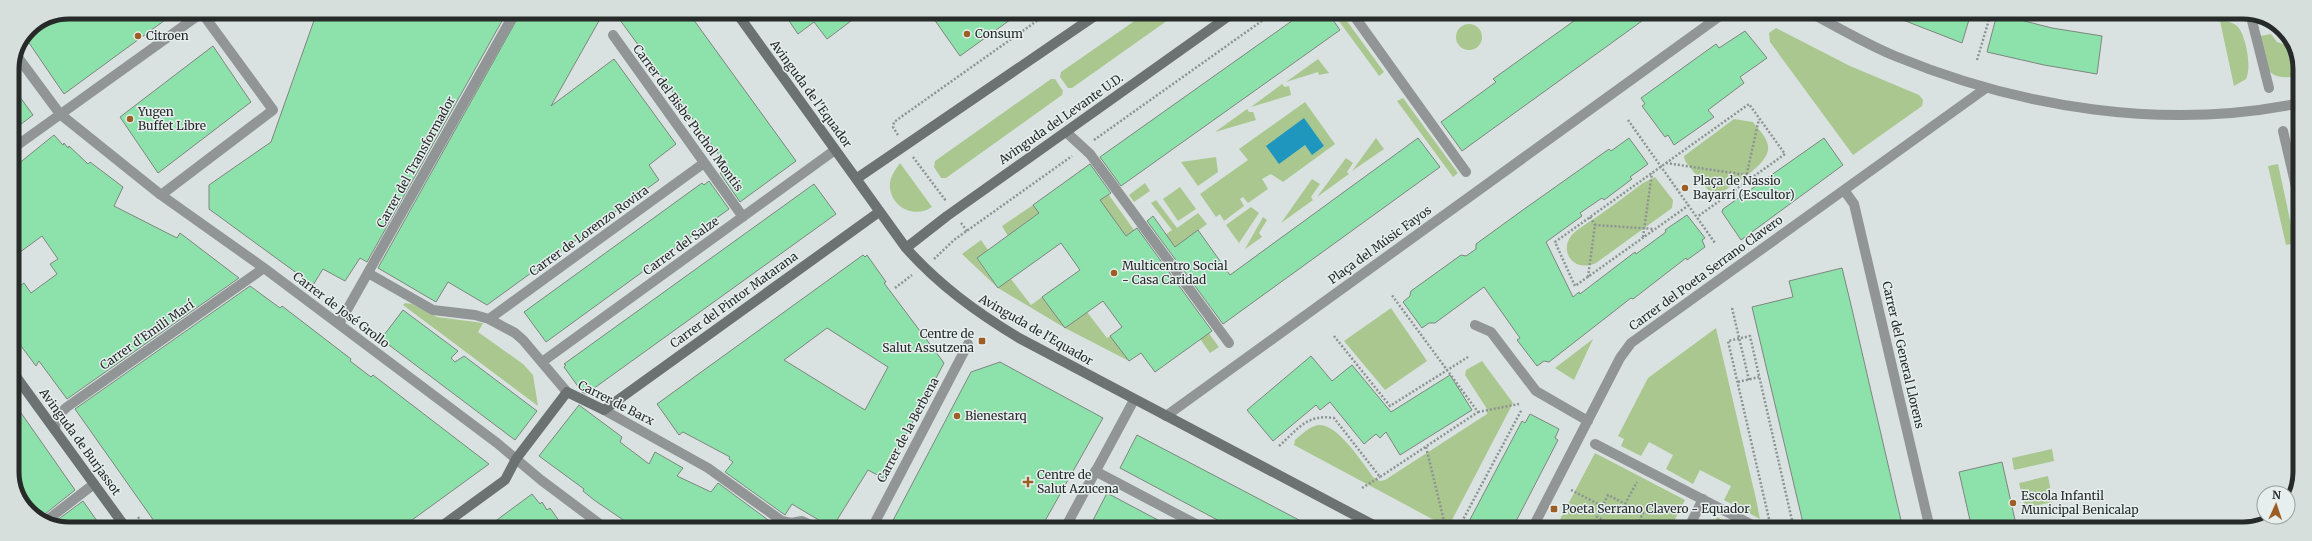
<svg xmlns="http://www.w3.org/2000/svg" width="2312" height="541" font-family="Merriweather,serif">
<rect width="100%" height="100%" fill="#d9e2e0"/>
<!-- green -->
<path fill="#aac790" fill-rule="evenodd" d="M 1146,13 L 1178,13 L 1072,88 L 1068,88 L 1060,77 L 1061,72 Z
M 1333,13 L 1341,13 L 1384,72 L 1379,76 L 1377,73 Z
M 2220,21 C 2227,21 2233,22 2238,27 C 2246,36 2252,68 2246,79 L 2234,86 Z
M1456 37a13 13 0 1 1 26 0a13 13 0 1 1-26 0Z
M 1776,28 L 1850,66 L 1919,95 L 1923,100 L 1922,106 L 1853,155 L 1770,42 L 1769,33 Z
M 2271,34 L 2277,42 L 2292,47 L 2299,76 C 2262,82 2267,65 2260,36 Z
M 1318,59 L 1329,73 L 1319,75 L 1318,72 L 1286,82 Z
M 1051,79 L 1055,79 L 1063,91 L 1062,95 L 946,178 L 941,178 L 934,167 L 935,161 Z
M 1282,84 L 1285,87 L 1289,86 L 1291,95 L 1251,107 Z
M 1403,98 L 1458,173 L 1453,177 L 1397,101 Z
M 1305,102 L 1335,144 L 1283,182 L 1271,174 L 1262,179 L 1268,189 L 1248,203 L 1243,197 L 1240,199 L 1244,206 L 1224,221 L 1220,214 L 1216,217 L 1200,194 L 1248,160 L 1239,149 ZM 1305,145 L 1324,145 L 1312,154 Z
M 1247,109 L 1249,112 L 1253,112 L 1256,120 L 1215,132 Z
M 1734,119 L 1753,122 C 1758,129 1767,137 1768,146 C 1771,164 1732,185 1718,195 L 1713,196 L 1685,161 L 1684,156 Z
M 1376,138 L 1384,149 L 1352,171 Z
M 1216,157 L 1218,172 L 1198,186 L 1181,162 Z
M 1346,158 L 1353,163 L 1347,172 L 1349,174 L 1317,197 Z
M 900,163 L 932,207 C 913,220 888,205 890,183 C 891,175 896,169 900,163 Z
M 2278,164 L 2295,243 L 2286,245 L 2268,166 Z
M 1088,166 L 1134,230 L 1126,236 L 1079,171 Z
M 1655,177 L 1673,200 L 1672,208 L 1596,263 C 1574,273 1559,252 1571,236 C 1578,228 1590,222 1598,216 C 1614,205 1628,194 1643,183 Z
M 1312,179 L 1320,184 L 1311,197 L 1313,200 L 1281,223 Z
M 1145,183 L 1150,191 L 1134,202 L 1129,195 Z
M 1180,187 L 1196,209 L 1178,221 L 1163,199 Z
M 1156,200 L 1177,228 L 1198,213 L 1207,224 L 1170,251 L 1161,238 L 1172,230 L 1151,203 Z
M 1033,205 L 1039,213 L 1008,236 L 1002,226 Z
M 1251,207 L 1259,213 L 1239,243 L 1226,225 Z
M 1263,217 L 1267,220 L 1259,233 L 1262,237 L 1245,249 Z
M 981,240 L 988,250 L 977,259 L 998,288 L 1011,279 L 1031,305 L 1042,297 L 1087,312 L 1107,338 L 1111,336 L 1129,361 L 1065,328 L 998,288 L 962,254 Z
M 1162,270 L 1219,347 L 1210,353 L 1155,275 Z
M 405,303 L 412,304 L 437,317 L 483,323 L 478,332 L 523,364 L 533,375 L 538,406 L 403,305 Z
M 1391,308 L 1427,361 L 1385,390 L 1344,341 Z
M 1716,328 L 1756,499 L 1760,519 L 1724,500 L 1731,486 L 1700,470 L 1693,484 L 1666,469 L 1673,455 L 1649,442 L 1641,456 L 1621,446 L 1624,439 L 1618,436 L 1648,378 Z
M 1593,339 L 1574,380 L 1555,368 Z
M 1482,361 L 1513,403 L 1452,520 L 1447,525 L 1434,520 L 1294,445 L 1295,440 C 1302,434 1309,427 1318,425 C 1338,423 1363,464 1374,478 L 1380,481 L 1385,480 L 1487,414 L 1487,409 L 1465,375 L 1466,370 Z
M 2052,449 L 2054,461 L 2014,470 L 2012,458 Z
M 1595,453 L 1685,500 L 1670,529 L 1555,529 Z
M 2048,476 L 2053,502 L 2025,508 L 2019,483 Z
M 1717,517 L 1739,529 L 1711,529 Z"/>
<!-- water -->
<path fill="#1e96be" d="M 1304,118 L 1324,146 L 1312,155 L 1305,145 L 1279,164 L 1266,146 Z"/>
<!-- building -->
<path fill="#8de2ab" stroke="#7e8580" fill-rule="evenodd" d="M 69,12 L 176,12 L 64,94 L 25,37 L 29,29 Z
M 317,12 L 507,12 L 367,262 L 360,258 L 345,281 L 323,269 L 313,285 L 209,209 L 209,185 L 271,142 Z
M 521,12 L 604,12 L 551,106 L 614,59 L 676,144 L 649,165 L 659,180 L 487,305 L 448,282 L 436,302 L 378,268 Z
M 614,12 L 688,12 L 796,161 L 740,202 L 720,173 L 728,167 Z
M 783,12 L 863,12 L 827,39 L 814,22 L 798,34 Z
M 929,12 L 1021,12 L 960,56 Z
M 1303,13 L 1328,13 L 1340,30 L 1121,186 L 1100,157 Z
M 1585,13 L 1653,13 L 1462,151 L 1441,122 L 1496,82 L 1493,79 Z
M 1885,13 L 1971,13 L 1962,43 Z
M 1997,14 L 2052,28 L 2102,36 L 2097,74 L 2044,65 L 1987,52 Z
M 1745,31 L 1767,58 L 1740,77 L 1744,83 L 1708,110 L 1714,117 L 1674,145 L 1668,135 L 1665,137 L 1642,106 L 1645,104 L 1641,98 L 1716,44 L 1719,48 Z
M 213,46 L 251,102 L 158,173 L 120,117 Z
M 12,86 L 33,115 L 12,131 Z
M 54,135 L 63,145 L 64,143 L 68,148 L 69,146 L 88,164 L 90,162 L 123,187 L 114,206 L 177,238 L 180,233 L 239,278 L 67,399 L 39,361 L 36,366 L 12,334 L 12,292 L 24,283 L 31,293 L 57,274 L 50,264 L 58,259 L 42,236 L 12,258 L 12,169 Z
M 1418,138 L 1440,167 L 1223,324 L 1147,221 L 1153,216 L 1175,247 L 1198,230 L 1230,275 Z
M 1629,138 L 1648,164 L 1630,177 L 1632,179 L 1604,200 L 1602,198 L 1580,213 L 1582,216 L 1546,242 L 1573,297 L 1579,292 L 1580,294 L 1635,252 L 1636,254 L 1666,232 L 1665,230 L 1687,215 L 1705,238 L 1702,240 L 1705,247 L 1687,260 L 1686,258 L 1633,299 L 1631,298 L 1549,362 L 1544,361 L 1537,366 L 1517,340 L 1520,338 L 1484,287 L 1435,323 L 1429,323 L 1422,328 L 1403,302 L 1410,296 L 1411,291 L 1461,255 L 1466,256 L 1476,249 L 1476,244 L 1520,212 L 1609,149 L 1611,151 Z
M 1824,138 L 1843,165 L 1741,240 L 1722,212 L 1723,209 Z
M 1090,164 L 1111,193 L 1100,200 L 1126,236 L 1137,228 L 1212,331 L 1155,372 L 1141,353 L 1129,361 L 1110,336 L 1122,327 L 1103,301 L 1065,328 L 1042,297 L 1080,270 L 1061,243 L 998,288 L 977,258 L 1039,213 L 1033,205 Z
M 709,181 L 729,209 L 546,342 L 524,312 L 702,183 L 704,185 Z
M 814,184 L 836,214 L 586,394 L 582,392 L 564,367 L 566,365 L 564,364 Z
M 863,255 L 865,257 L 867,255 L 886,282 L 884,283 L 944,363 L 883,478 L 868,470 L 832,528 L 792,504 L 785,515 L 725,472 L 733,462 L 729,459 L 730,457 L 683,432 L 679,435 L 657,404 ZM 827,328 L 888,367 L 865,410 L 784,360 Z
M 1842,268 L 1851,305 L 1903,529 L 1815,529 L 1803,523 L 1752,307 L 1793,297 L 1789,281 Z
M 250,286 L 280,308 L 282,306 L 351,359 L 350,361 L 371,377 L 373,375 L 489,464 L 401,528 L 159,528 L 75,409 Z
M 403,310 L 458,351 L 451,358 L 455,362 L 464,356 L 537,411 L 515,440 L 381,339 Z
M 1311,356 L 1332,381 L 1352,365 L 1391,412 L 1450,375 L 1472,410 L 1400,455 L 1386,432 L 1380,438 L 1376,434 L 1364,444 L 1330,402 L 1320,410 L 1316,405 L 1273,441 L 1247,410 Z
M 1000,362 L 1103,418 L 1041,528 L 889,528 L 971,372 Z
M 12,400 L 75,490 L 40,518 L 26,510 L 12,479 Z
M 579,405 L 622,437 L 620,442 L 649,464 L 655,452 L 683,468 L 677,476 L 711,492 L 718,483 L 779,528 L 635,528 L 594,500 L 583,491 L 584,489 L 539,456 Z
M 1530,414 L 1559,429 L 1555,438 L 1558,440 L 1512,529 L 1465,529 L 1522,421 L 1525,423 Z
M 1137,435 L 1242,490 L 1316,529 L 1233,528 L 1225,524 L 1120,468 Z
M 2002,462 L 2017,529 L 1972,529 L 1959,472 Z
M 1107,493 L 1173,528 L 1089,528 Z
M 532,494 L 540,504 L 542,502 L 547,510 L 550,508 L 564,528 L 486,528 Z
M 83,501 L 102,528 L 58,528 L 52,524 Z"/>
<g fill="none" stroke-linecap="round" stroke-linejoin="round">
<!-- path -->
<path stroke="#8d9392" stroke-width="2.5" stroke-dasharray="2 2" stroke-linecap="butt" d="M 1977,60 L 1991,13
M 1628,120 L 1715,243
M 898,135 L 893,127 L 894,122 L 1048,13
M 1094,140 L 1273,13
M 913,157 L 946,201
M 1666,163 L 1753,176
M 1745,182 L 1759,119
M 1689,205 L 1575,286 L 1555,242 L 1749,104 L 1785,154 L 1697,217
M 1590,217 L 1595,225
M 2296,217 L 2299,234
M 961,223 L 967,231
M 1643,237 L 1652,173
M 934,259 L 954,240 L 1072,156
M 1588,277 L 1595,225 L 1654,229
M 895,288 L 912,275
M 1732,308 L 1749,380
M 1334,336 L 1390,406 L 1468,357
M 1738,382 L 1759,377
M 1478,412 L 1519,404
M 1279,446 C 1299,428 1307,414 1334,418 L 1380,477 L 1478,412 L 1391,294
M 1426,447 L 1446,529
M 1362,488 L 1380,477
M 1571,490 L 1602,506
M 1625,504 L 1637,482
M 138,517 L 146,528
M 1769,519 L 1728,341 L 1750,336 L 1794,529
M 1637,525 L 1645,529
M 1458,529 L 1522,409
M 1619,529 L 1597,517 L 1608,495 L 1643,513 L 1635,529"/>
<!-- street -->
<path stroke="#919596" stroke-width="10" d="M 1352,13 L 1466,172
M 1811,13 C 1839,28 1866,44 1895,56 C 2021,108 2165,131 2300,103
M 2160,13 L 2201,13
M 2250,13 L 2269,88
M 613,35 L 743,217
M 17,56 L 60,114 L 161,195 L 264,268 L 497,443 L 541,480 L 605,528
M 2283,131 L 2300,204
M 1066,132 L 1090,154 L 1229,343
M 12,149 L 203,12
M 1844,190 L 1854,204 L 1930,529
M 161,195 L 273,110 L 202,13
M 368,273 L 433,310 L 475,315 L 489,319 L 515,333 L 523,340 L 567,392
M 489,319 L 704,163
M 339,324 L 515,12
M 1475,325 L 1491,332 L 1536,391 L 1588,421
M 542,362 L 835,150
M 604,410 L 708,468 L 782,521 L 791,523 L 802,521 L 818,528
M 1166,416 L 1724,13
M 55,430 C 55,419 59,414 67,407 L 264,268
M 1595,444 L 1760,529
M 1095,471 L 1190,521 L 1186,528
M 46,521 L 94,484
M 1190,521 L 1203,528
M 872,528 L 968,344
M 1065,528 L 1134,400
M 1532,529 L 1620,358 L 1631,343 L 1986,88
M 1688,529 L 1703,499"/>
<!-- secondary -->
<path stroke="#6c7272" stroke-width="10" d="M 736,12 L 906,248 C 939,285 976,312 1019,338 L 1381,529
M 856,179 L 1099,13
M 906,248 L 947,216 L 1233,13
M 12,371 L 126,528
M 439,528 L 505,480 L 516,459 L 567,392 L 604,410 L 879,212"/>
</g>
<!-- markers -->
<g fill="#9d5e26" stroke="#e6efed" stroke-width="1.5">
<circle cx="967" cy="34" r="4"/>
<circle cx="138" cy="36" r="4"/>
<circle cx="130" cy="119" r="4"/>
<circle cx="1685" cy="188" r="4"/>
<circle cx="1114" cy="273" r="4"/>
<rect x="978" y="337" width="8" height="8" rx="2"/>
<circle cx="957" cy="416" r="4"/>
<path d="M1026 476h4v4h4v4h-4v4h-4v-4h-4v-4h4z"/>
<circle cx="2013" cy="503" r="4"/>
<rect x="1550" y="505" width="8" height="8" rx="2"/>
</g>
<g text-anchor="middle" stroke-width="3" stroke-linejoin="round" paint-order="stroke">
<!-- poi labels -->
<g font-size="12" fill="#262a29" stroke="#e6efed" text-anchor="start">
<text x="975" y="38">Consum</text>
<text x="146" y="40">Citroen</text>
<text x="138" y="116">Yugen<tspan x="138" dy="14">Buffet Libre</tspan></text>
<text x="1693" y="185">Plaça de Nassio<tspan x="1693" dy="14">Bayarri (Escultor)</tspan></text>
<text x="1122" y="270">Multicentro Social<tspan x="1122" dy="14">- Casa Caridad</tspan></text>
<text x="974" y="338" text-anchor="end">Centre de<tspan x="974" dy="14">Salut Assutzena</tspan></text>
<text x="965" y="420">Bienestarq</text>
<text x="1037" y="479">Centre de<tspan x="1037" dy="14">Salut Azucena</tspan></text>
<text x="2021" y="500">Escola Infantil<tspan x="2021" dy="14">Municipal Benicalap</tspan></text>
<text x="1562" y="513">Poeta Serrano Clavero - Equador</text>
</g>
<!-- street labels -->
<g font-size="12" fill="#262a29" stroke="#e6efed">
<text transform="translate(811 94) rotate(54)" y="4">Avinguda de l'Equador</text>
<text transform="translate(688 118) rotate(54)" y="4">Carrer del Bisbe Puchol Montis</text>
<text transform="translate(1061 119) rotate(-35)" y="4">Avinguda del Levante U.D.</text>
<text transform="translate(416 162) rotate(-61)" y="4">Carrer del Transformador</text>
<text transform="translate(589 231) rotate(-36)" y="4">Carrer de Lorenzo Rovira</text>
<text transform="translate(1380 245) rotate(-36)" y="4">Plaça del Músic Fayos</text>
<text transform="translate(681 246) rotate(-36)" y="4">Carrer del Salze</text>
<text transform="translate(1706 273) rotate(-36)" y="4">Carrer del Poeta Serrano Clavero</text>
<text transform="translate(734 300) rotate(-36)" y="4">Carrer del Pintor Matarana</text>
<text transform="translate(341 310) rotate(37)" y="4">Carrer de José Grollo</text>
<text transform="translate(1036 330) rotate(30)" y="4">Avinguda de l'Equador</text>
<text transform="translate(147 335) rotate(-35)" y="4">Carrer d'Emili Marí</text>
<text transform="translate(1903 355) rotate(77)" y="4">Carrer del General Llorens</text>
<text transform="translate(616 403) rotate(27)" y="4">Carrer de Barx</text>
<text transform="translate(908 430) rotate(-62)" y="4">Carrer de la Berbena</text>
<text transform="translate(80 442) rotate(54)" y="4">Avinguda de Burjassot</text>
</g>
</g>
<!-- crop -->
<path d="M0 0H2312V541H0ZM69 19H2243A50 50 0 0 1 2293 69V472A50 50 0 0 1 2243 522H69A50 50 0 0 1 19 472V69A50 50 0 0 1 69 19Z" fill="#d7dfdd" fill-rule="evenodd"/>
<path fill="none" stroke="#262a29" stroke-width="5" d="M69 19H2243A50 50 0 0 1 2293 69V472A50 50 0 0 1 2243 522H69A50 50 0 0 1 19 472V69A50 50 0 0 1 69 19Z"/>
<!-- north arrow -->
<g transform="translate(2276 505) rotate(3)"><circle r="19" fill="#e6efed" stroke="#99a09f"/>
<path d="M0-3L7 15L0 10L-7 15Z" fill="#9d5e26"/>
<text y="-6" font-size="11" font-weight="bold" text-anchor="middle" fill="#262a29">N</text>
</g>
</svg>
